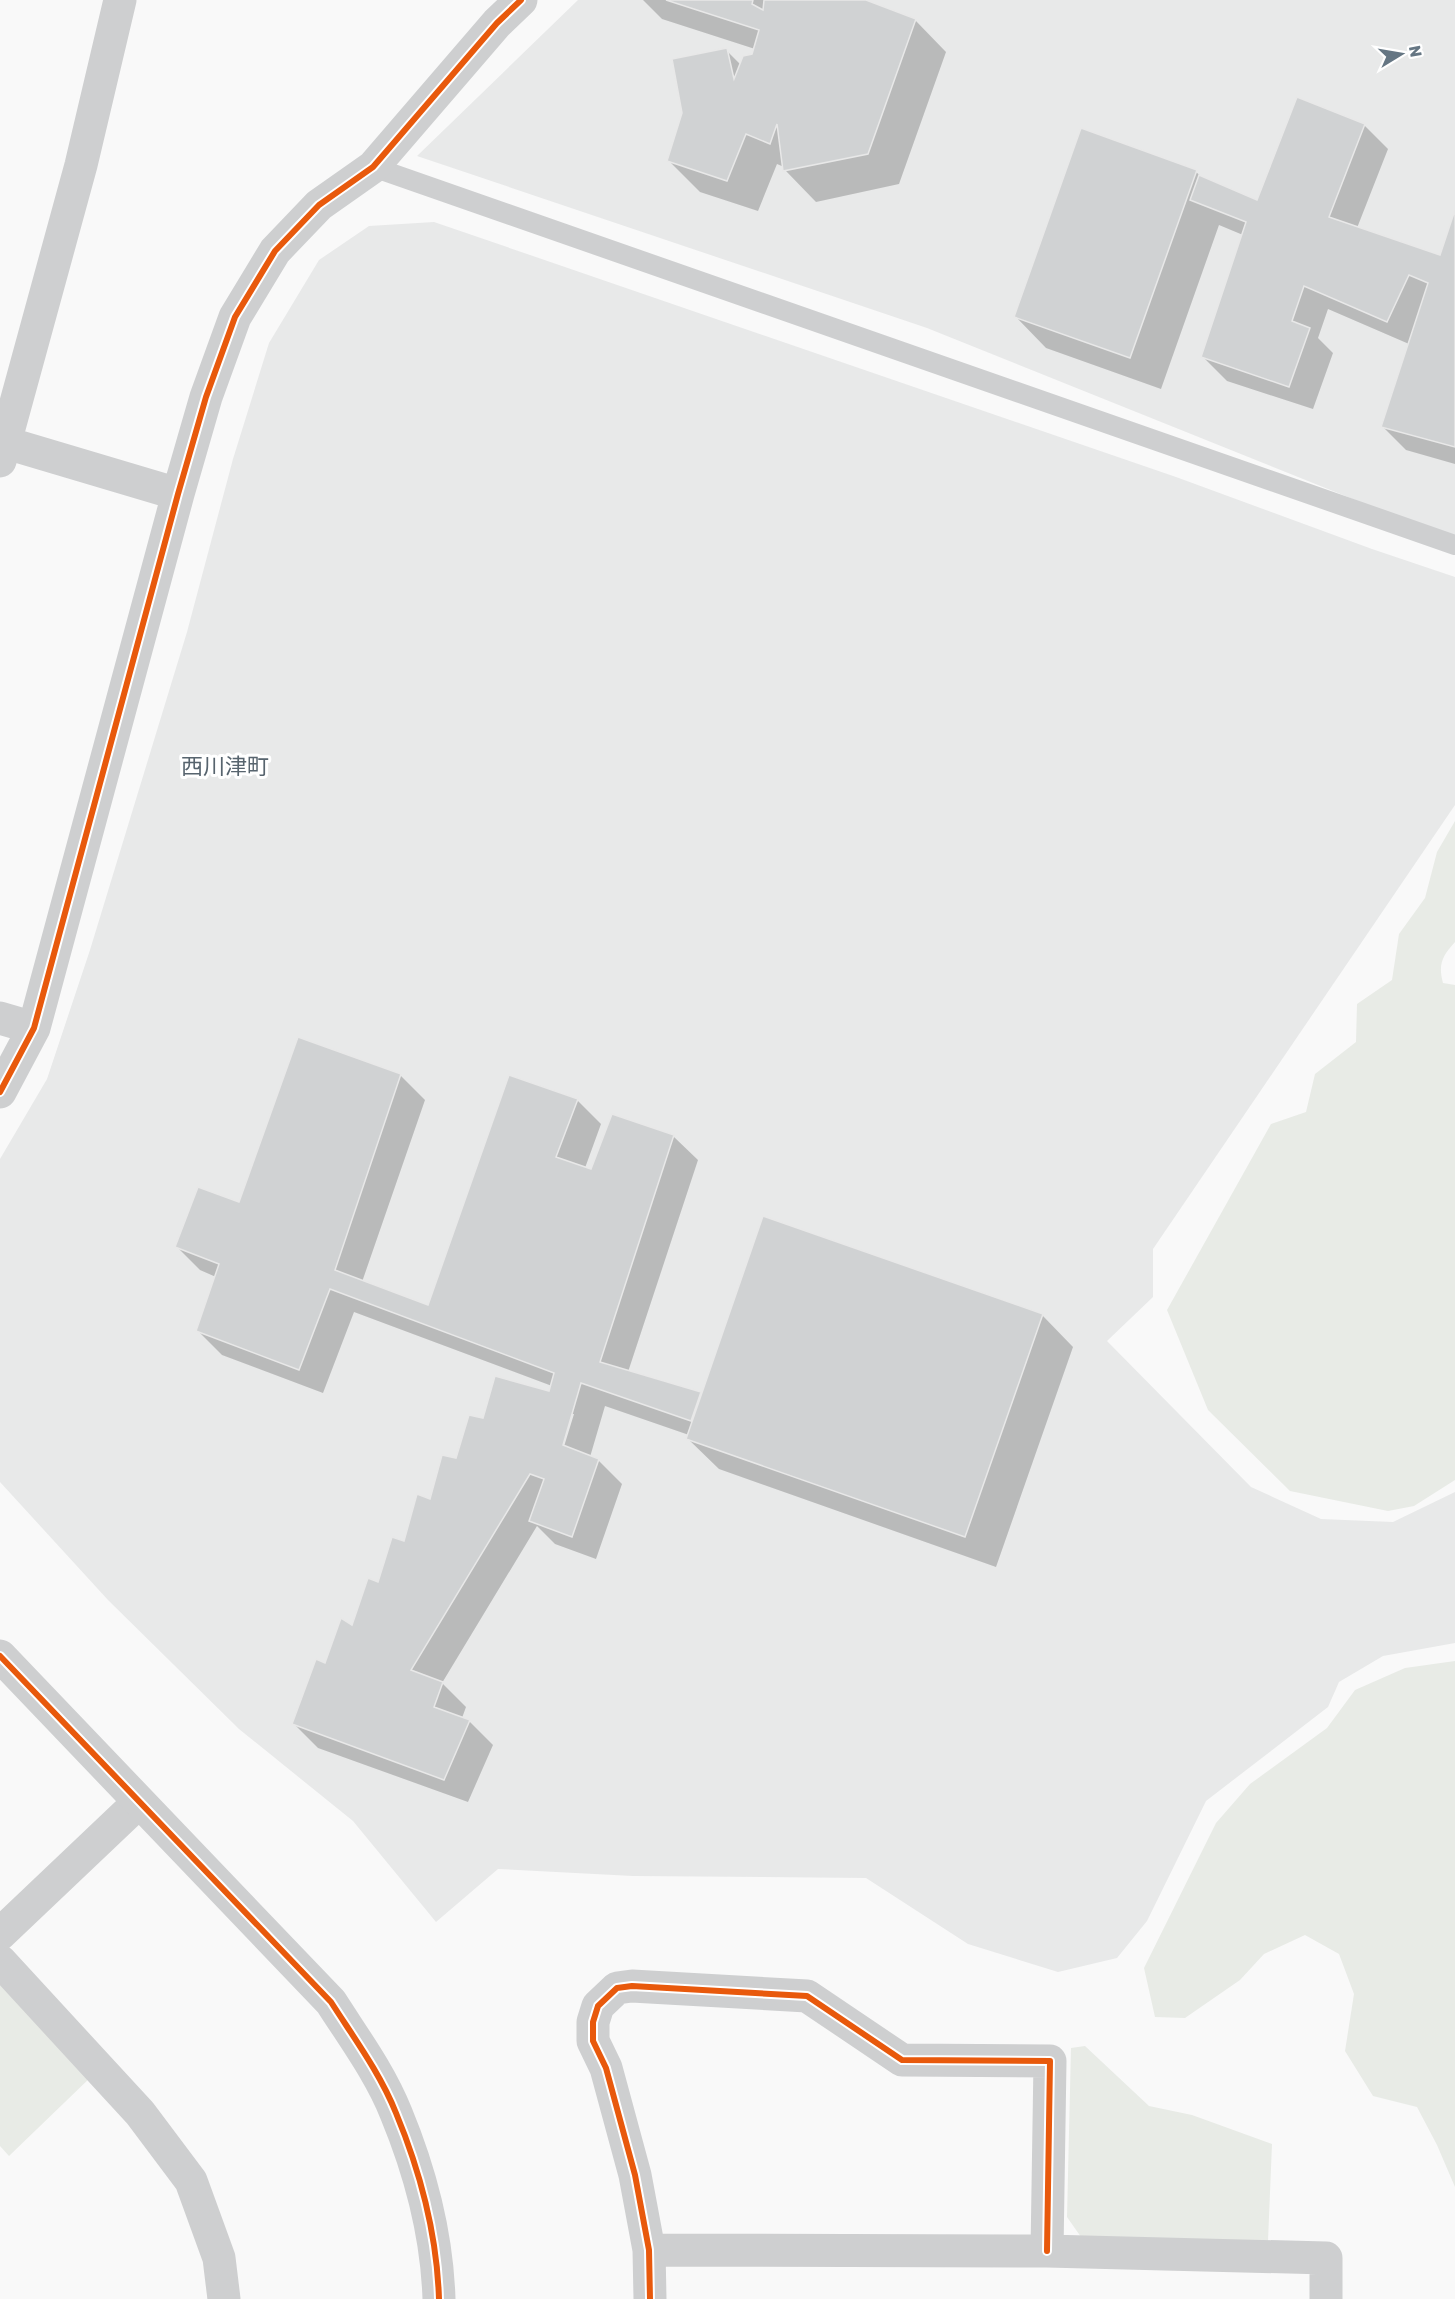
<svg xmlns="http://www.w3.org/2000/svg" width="1455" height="2299" font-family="Rubik,'Noto Sans JP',sans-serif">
<rect width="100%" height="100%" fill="#f9f9f9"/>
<!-- built -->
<path fill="#e8e9e9" d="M 578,0 L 1455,0 L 1455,540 L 927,328 L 417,156 Z
M 434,222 L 1176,477 L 1372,549 L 1455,577 L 1455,805 L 1153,1249 L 1153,1297 L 1107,1341 L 1251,1487 L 1321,1519 L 1393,1522 L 1455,1492 L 1455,1643 L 1383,1656 L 1339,1682 L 1328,1707 L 1206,1801 L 1147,1921 L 1117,1958 L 1058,1972 L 968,1944 L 866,1878 L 633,1876 L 498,1869 L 436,1922 L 353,1821 L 239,1729 L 108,1600 L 0,1482 L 0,1159 L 47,1079 L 90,950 L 187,632 L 233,459 L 269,343 L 319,260 L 369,226 Z"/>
<!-- green -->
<path fill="#e8ebe6" d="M 1455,821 L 1455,942 C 1442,956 1438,965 1443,983 L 1455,985 L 1455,1480 L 1414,1506 L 1388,1511 L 1290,1491 L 1208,1410 L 1167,1310 L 1271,1124 L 1306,1112 L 1315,1074 L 1356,1042 L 1357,1004 L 1392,980 L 1399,934 L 1425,898 L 1437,852 Z
M 1455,1661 L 1455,2187 L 1437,2145 L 1417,2107 L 1373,2096 L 1345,2051 L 1354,1994 L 1339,1954 L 1305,1935 L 1264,1954 L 1240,1980 L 1185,2018 L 1155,2017 L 1144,1968 L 1216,1823 L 1250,1784 L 1327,1728 L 1355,1690 L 1405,1668 Z
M 0,1976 L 93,2075 L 9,2156 L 0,2146 Z
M 1085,2046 L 1149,2106 L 1192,2115 L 1272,2144 L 1268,2241 L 1081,2237 L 1067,2217 L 1071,2048 Z"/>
<!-- shadow -->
<path fill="#0003" fill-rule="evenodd" d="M 643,0 L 862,0 L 915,20 L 946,52 L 899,184 L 816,202 L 785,170 L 784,167 L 777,164 L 758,211 L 700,192 L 669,161 L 726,50 L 741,65 L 753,55 L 755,49 L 662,19 Z
M 1364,125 L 1388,149 L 1357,228 L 1441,256 L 1455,215 L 1455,464 L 1406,450 L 1382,426 L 1409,344 L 1328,309 L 1318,338 L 1333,353 L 1313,409 L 1227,381 L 1203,357 L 1243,235 L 1219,225 L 1161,389 L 1046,348 L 1015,316 L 1196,172 L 1203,178 L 1258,202 Z
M 298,1039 L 401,1076 L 425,1100 L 362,1282 L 428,1307 L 577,1100 L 601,1124 L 585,1168 L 591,1170 L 613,1116 L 674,1137 L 698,1160 L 628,1372 L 702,1396 L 1042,1315 L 1073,1347 L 996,1567 L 719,1469 L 687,1438 L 689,1435 L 605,1406 L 590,1457 L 598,1460 L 622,1484 L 596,1559 L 555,1544 L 537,1526 L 442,1683 L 466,1707 L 462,1718 L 469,1721 L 493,1745 L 468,1802 L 318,1748 L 294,1724 L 326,1665 L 353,1627 L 457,1460 L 484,1420 L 550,1393 L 552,1386 L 354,1312 L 323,1393 L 222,1355 L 198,1331 L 216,1277 L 200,1270 L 176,1246 L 240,1204 ZM 571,1414 L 574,1414 L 562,1453 L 559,1452 Z"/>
<!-- building -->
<path fill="#d0d2d3" stroke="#e8e8e8" stroke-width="1.5" d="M 666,0 L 753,0 L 752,4 L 763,10 L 764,0 L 866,0 L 916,19 L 868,154 L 783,171 L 777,124 L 770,144 L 746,134 L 727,181 L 667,161 L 682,113 L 672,59 L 727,48 L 734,79 L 743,56 L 752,54 L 759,30 Z
M 1297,97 L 1365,124 L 1329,217 L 1440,255 L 1455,210 L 1455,447 L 1381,427 L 1428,283 L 1409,275 L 1387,322 L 1304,286 L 1292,321 L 1310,328 L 1289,387 L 1201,357 L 1246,222 L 1190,200 L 1199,175 L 1257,200 Z
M 1081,128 L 1197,170 L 1130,358 L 1014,317 Z
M 298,1037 L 401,1074 L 335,1270 L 428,1305 L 509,1075 L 578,1099 L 556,1157 L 591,1169 L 612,1114 L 674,1135 L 600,1362 L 701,1392 L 691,1421 L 581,1383 L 563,1445 L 599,1459 L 572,1537 L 529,1521 L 544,1479 L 530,1474 L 411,1670 L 443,1682 L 434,1707 L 470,1720 L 444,1780 L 292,1724 L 316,1659 L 325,1663 L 341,1618 L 352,1625 L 368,1578 L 378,1582 L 392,1537 L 404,1541 L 417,1494 L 430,1499 L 442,1455 L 456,1458 L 469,1415 L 483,1418 L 495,1376 L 549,1391 L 554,1373 L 330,1289 L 299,1370 L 196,1331 L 219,1264 L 175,1247 L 198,1187 L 239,1202 Z
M 763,1216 L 1043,1314 L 965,1537 L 686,1439 Z"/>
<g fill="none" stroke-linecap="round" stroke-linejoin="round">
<!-- service -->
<path stroke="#cecfd0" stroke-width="20" d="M 373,167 L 1455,545"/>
<!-- minor -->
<path stroke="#cecfd0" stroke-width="33" d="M 0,441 L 178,494
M 0,461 L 81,165 L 120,0
M 0,1018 L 34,1028
M 0,1092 L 34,1028 L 178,494 L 206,397 L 235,317 L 275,251 L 319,205 L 373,167 L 497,23 L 521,0
M 0,1934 L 139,1802
M 0,1961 L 140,2113 L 191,2181 L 219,2258 L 224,2299
M 649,2250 L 1047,2251 L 1326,2258 L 1326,2299
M 650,2299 L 649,2250 L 635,2175 L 606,2068 L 593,2041 L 593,2022 L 598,2006 L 617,1988 L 632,1986 L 807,1996 L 902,2060 L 1050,2061 L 1047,2251"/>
<!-- tertiary -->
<path stroke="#cecfd0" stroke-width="33" d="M 0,1656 L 331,2002 C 354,2038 380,2073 396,2113 C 420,2171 437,2236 439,2299"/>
<defs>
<path id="cycleway" d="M 0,1092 L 34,1028 L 178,494 L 206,397 L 235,317 L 275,251 L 319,205 L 373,167 L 497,23 L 521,0
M 0,1656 L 331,2002 C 354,2038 380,2073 396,2113 C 420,2171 437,2236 439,2299
M 650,2299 L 649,2250 L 635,2175 L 606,2068 L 593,2041 L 593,2022 L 598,2006 L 617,1988 L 632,1986 L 807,1996 L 902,2060 L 1050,2061 L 1047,2251"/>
</defs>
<!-- cycleway casing -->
<use href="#cycleway" stroke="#fff" stroke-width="10"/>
<!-- cycleway -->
<use href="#cycleway" stroke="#e8590c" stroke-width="6"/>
</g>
<g text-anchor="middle" stroke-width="6" stroke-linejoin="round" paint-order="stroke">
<!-- quarter labels -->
<g font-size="22" fill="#57646e" stroke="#fff">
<text x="225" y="774">西川津町</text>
</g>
</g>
<!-- north arrow -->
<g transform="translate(1401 54) rotate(79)" stroke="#ffffff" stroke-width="4.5" paint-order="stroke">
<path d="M0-4.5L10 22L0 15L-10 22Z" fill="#657683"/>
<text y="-9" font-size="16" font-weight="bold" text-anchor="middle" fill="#657683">N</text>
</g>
</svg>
